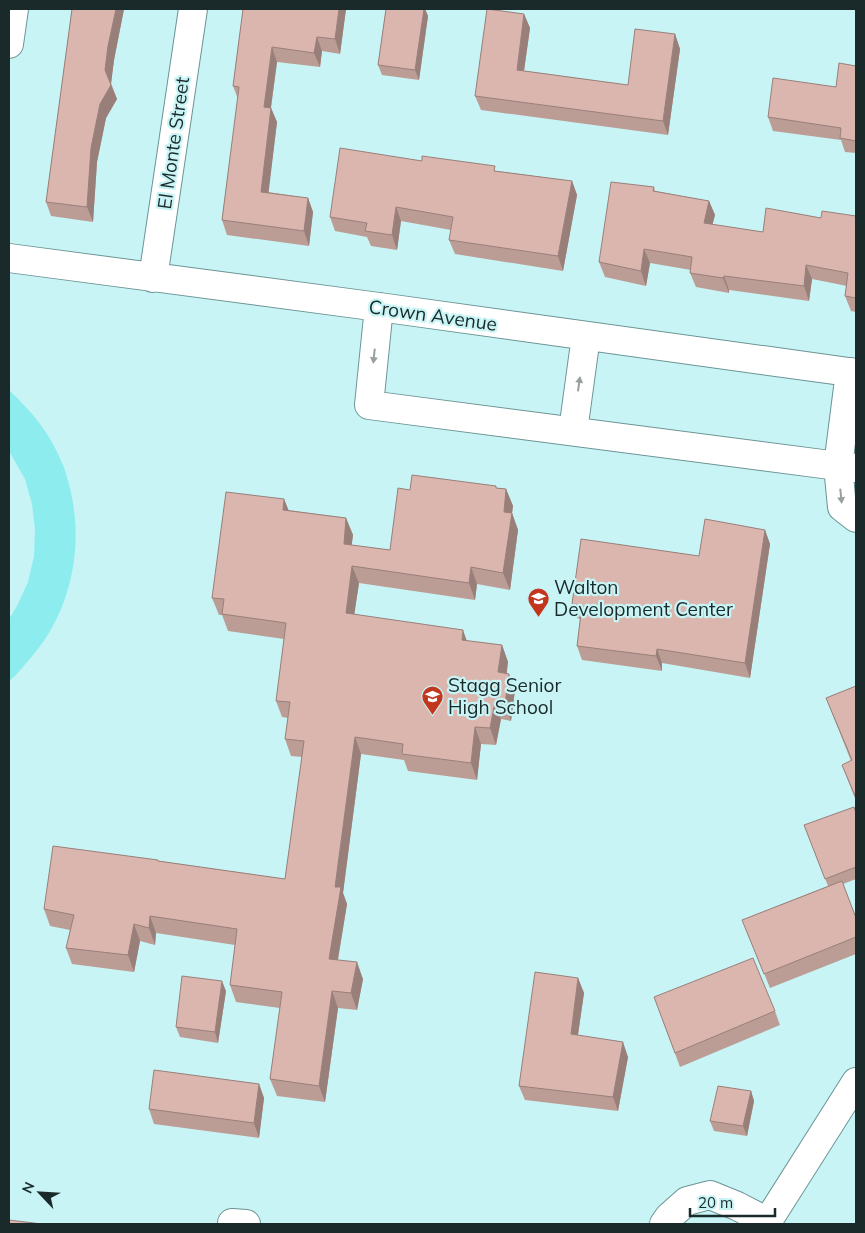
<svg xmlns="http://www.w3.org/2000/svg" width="865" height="1233" font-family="Mulish,sans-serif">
<rect width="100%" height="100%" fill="#c9f4f5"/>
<!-- green -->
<path fill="#8cecee" d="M 9,390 C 32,412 50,433 62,463 C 65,468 66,475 68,481 C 86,543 72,614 27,662 C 21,669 16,676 9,681 L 9,619 L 17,606 L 28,582 L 34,556 L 35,530 L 32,504 L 25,479 L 9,451 Z"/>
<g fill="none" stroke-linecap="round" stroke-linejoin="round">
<defs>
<path id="minor" d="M 9,44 L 14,9
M 9,258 L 379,307 L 856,373
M 153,278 L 193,9
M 379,307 L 369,405 L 838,466 L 850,372
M 573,431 L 586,336
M 856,468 L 838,466 L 842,507 L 856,518
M 232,1224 L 232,1223 L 246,1224
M 664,1224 L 669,1217 L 687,1201 L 710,1195 L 737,1206 L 768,1222
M 766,1224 L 856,1082"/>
</defs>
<!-- minor casing -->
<use href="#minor" stroke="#6c9495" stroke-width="30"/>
<!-- minor -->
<use href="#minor" stroke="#fff" stroke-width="28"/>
</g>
<!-- wall -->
<path fill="#bc9d96" d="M 72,9 L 124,9 L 114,60 L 111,83 L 117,99 L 106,118 L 97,162 L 93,222 L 51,216 L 46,202 Z
M 243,9 L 346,9 L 340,54 L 322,51 L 320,67 L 277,62 L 271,108 L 277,122 L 268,192 L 308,198 L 313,212 L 309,246 L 227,235 L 222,220 L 238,99 L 233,86 Z
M 386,9 L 425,9 L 428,16 L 419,80 L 382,75 L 378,65 Z
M 524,14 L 530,28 L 524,71 L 628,85 L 675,34 L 680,49 L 668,135 L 481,110 L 475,96 Z
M 856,66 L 856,153 L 845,152 L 841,140 L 773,131 L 768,117 L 836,87 Z
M 422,161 L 572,181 L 577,195 L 563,271 L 455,254 L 449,240 L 451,230 L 401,221 L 397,250 L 371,246 L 367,237 L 335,231 L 330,217 Z
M 654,187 L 655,191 L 709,201 L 715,215 L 712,225 L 763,232 L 821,218 L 856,216 L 856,312 L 851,311 L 845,296 L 847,286 L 812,279 L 809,301 L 729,290 L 729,293 L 696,287 L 690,273 L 691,270 L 650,263 L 646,286 L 605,277 L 599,262 Z
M 496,488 L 506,489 L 513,506 L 512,513 L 518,530 L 510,590 L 477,584 L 475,600 L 359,583 L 354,614 L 467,641 L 502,645 L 508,662 L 506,673 L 515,690 L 511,721 L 501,719 L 496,745 L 481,744 L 477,780 L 408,771 L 404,760 L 361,754 L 343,893 L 347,904 L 338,960 L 363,979 L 357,1010 L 338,1008 L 325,1102 L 277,1096 L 270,1079 L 280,1008 L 236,1002 L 230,985 L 235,945 L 156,933 L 155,945 L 140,941 L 134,972 L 72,964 L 66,948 L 70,930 L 50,926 L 44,909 L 159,861 L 285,879 L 302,757 L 291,756 L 285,739 L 288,718 L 282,717 L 276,701 L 284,639 L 228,631 L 222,615 L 219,615 L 212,598 L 284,499 L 288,510 L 346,518 L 353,535 L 351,545 L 390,550 L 410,490 Z
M 765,530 L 770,544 L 750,678 L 662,663 L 662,671 L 582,660 L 577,646 L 580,619 L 577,618 L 572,604 L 699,556 Z
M 856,686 L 856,801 L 842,765 L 851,761 L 826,698 Z
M 856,813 L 856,879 L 843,884 L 856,918 L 856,954 L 770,988 L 742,920 L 828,886 L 804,825 Z
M 578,978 L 584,993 L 578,1035 L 628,1057 L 618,1111 L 525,1100 L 519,1086 Z
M 226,991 L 218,1043 L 180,1037 L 176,1027 Z
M 654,997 L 775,1011 L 780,1025 L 680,1067 Z
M 259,1084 L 264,1098 L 259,1138 L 154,1124 L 149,1109 Z
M 751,1091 L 754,1101 L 747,1136 L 714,1131 L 710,1121 Z"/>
<!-- shaded-wall -->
<path fill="#997f7a" d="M 116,9 L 124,9 L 114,60 L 111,84 L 105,70 L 108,46 Z
M 339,9 L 346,9 L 340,54 L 335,39 Z
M 424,9 L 425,9 L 428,16 L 419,80 L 415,70 Z
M 524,14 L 530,28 L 522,85 L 517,70 Z
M 675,34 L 680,49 L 668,135 L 663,121 Z
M 317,37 L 322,51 L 320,67 L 314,53 Z
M 272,47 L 277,62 L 269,121 L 264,107 Z
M 111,85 L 117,99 L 106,118 L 97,162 L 93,222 L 87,207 L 91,148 L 100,104 Z
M 271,108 L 277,122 L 267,206 L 261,192 Z
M 572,181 L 577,195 L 563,271 L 558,256 Z
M 308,198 L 313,212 L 309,246 L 304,231 Z
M 709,201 L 715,215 L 709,238 L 704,223 Z
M 396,207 L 401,221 L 397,250 L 392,235 Z
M 644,249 L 650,263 L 646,286 L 641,271 Z
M 806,265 L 812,279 L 809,301 L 804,286 Z
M 724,276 L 729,290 L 729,293 L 723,278 Z
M 506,489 L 513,506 L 512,513 L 518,530 L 510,590 L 503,573 L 504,512 Z
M 284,499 L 291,516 L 283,510 Z
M 346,518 L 353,535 L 350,560 L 344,544 Z
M 765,530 L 770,544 L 750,678 L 745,663 Z
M 352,566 L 359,583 L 352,630 L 346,613 Z
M 471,567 L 477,584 L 475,600 L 469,583 Z
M 463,630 L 469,647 L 462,640 Z
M 502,645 L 508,662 L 505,689 L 498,672 Z
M 657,649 L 662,663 L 662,671 L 656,656 Z
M 509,674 L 515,690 L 511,721 L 505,704 Z
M 495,702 L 501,719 L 496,745 L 490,728 Z
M 475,727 L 481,744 L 477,780 L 471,763 Z
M 355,737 L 361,754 L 343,893 L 347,904 L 335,976 L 329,959 L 335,887 Z
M 150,916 L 156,933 L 155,945 L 149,928 Z
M 134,924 L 140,941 L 134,972 L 128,955 Z
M 357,962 L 363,979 L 357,1010 L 351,993 Z
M 578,978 L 584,993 L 576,1048 L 571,1034 Z
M 222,981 L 226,991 L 218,1043 L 215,1032 Z
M 332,991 L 338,1008 L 325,1102 L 319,1086 Z
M 623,1042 L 628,1057 L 618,1111 L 613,1097 Z
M 259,1084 L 264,1098 L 259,1138 L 254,1123 Z
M 751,1091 L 754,1101 L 747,1136 L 743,1126 Z"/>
<!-- building -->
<path fill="#dbb6ae" stroke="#997f7a" d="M 72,9 L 116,9 L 108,46 L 105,70 L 111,85 L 100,104 L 91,148 L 87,207 L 46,202 Z
M 243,9 L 339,9 L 335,39 L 317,37 L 314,53 L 272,47 L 264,107 L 271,108 L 261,192 L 308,198 L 304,231 L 222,220 L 239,87 L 233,86 Z
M 386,9 L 424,9 L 415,70 L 378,65 Z
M 487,9 L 524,14 L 517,70 L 628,85 L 635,29 L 675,34 L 663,121 L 475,96 Z
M 839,63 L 856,66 L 856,141 L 840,138 L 841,128 L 768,117 L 773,78 L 836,87 Z
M 340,148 L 422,161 L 422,156 L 495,166 L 494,171 L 572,181 L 558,256 L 449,240 L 453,217 L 396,207 L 392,235 L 365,231 L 367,223 L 330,217 Z
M 611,182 L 654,187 L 653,191 L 709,201 L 704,223 L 763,232 L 766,208 L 821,218 L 822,211 L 856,216 L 856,298 L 845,296 L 848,273 L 806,265 L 804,286 L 724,276 L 723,278 L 690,273 L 692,257 L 644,249 L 641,271 L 599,262 Z
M 412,475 L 496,486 L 496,488 L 506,489 L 504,512 L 512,513 L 503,573 L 471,567 L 469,583 L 352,566 L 346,613 L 463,630 L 462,640 L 502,645 L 498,672 L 509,674 L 505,704 L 495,702 L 490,728 L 475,727 L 471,763 L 402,754 L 403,744 L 355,737 L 335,887 L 341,887 L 329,959 L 357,962 L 351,993 L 332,991 L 319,1086 L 270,1079 L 282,992 L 230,985 L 237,929 L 150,916 L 149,928 L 134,924 L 128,955 L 66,948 L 74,915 L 44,909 L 53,846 L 158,860 L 158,861 L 285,879 L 304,741 L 285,739 L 290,702 L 276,701 L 286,623 L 222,614 L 224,599 L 212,598 L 226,492 L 284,499 L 283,510 L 346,518 L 344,544 L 390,550 L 398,488 L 410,490 Z
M 705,519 L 765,530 L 745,663 L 657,649 L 656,656 L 577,646 L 582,605 L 572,604 L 581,539 L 699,556 Z
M 856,686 L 856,798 L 842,765 L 852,760 L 826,698 Z
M 854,807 L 856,813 L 856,867 L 825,879 L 804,825 Z
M 842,881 L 856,918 L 856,937 L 764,974 L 742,920 Z
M 753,958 L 775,1011 L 675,1053 L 654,997 Z
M 535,972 L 578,978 L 571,1034 L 623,1042 L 613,1097 L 519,1086 Z
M 182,976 L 222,981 L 215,1032 L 176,1027 Z
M 154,1070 L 259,1084 L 254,1123 L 149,1109 Z
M 718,1086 L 751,1091 L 743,1126 L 710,1121 Z
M 9,1220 L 42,1224 L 9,1224 Z"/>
<!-- one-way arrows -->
<defs><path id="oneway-solid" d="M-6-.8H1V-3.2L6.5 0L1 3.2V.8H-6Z" transform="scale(1.25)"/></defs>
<g fill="#989fa0">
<use href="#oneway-solid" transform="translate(374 356) rotate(96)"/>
<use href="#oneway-solid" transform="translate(579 384) rotate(-82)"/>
<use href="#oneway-solid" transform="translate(841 496) rotate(84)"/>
</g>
<!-- icons -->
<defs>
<symbol id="school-pin" viewBox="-11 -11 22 30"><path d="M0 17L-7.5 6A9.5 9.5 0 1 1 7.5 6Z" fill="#c1361c" stroke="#c9f4f5"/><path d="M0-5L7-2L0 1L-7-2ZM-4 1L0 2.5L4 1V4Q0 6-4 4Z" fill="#fff"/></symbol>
</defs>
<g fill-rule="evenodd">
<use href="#school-pin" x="526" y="586" width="25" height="34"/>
<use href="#school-pin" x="420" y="684" width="25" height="34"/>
</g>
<g text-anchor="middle" stroke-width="4.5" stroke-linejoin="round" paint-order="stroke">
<!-- street labels -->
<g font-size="19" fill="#1a2a2b" stroke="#c9f4f5">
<text transform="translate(173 143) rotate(-82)" y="7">El Monte Street</text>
<text transform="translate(433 315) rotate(8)" y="7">Crown Avenue</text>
</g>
<!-- poi labels -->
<g font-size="19" fill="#1a2a2b" stroke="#c9f4f5" text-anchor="start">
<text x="554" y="594">Walton<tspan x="554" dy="22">Development Center</tspan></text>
<text x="448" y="692">Stagg Senior<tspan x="448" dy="22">High School</tspan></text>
</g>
</g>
<!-- border -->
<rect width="865" height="1233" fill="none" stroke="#1a2a2b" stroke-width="20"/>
<!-- north arrow -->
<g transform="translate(40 1193) rotate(295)" stroke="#c9f4f5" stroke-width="4" paint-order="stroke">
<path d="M0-4L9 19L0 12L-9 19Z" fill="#1a2a2b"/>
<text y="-8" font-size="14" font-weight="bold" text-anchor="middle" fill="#1a2a2b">N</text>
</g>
<!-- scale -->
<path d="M690 1208v8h85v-8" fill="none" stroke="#1a2a2b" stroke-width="2.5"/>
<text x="698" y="1208" font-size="15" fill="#1a2a2b" stroke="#c9f4f5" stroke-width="4" paint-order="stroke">20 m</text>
</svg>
